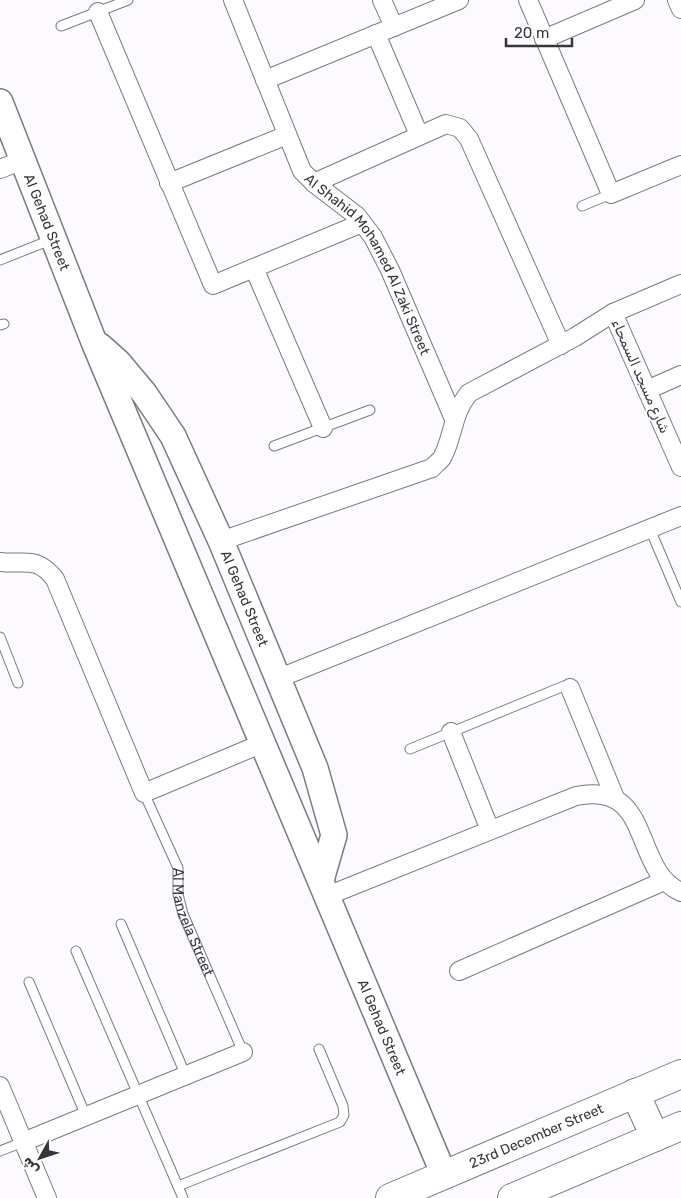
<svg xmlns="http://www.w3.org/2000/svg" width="681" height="1198" font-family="Rubik,Vazirmatn,sans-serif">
<rect width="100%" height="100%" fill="#fcfaff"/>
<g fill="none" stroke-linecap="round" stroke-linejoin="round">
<defs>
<g id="lane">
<path d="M 61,26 L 128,0"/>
<path d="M 582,206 L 611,194"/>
<path d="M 0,260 L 53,239"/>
<path d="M 0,325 L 4,324"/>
<path d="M 274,446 L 370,410"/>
<path d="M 650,529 L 681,602"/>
<path d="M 0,637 L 18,683"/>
<path d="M 410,749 L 564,686 L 570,688"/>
<path id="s1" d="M 144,793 L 178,868 L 178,894 L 183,914 L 243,1052"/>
<path d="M 121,924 L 186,1076"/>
<path d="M 76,951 L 183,1198"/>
<path d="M 29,982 L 86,1116"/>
<path d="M 0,1151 L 23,1142"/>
<path d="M 178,1186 L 340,1122 L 344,1115 L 343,1106 L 319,1049"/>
</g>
<g id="street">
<path id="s2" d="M 233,0 L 302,171 L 314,183 L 357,216 L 373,237 L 390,270 L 454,419"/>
<path d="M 382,0 L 394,27"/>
<path d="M 528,0 L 611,194 L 681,165"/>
<path d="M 677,0 L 681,9"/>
<path d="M 98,12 L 213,285 L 362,223"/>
<path d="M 376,34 L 419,135"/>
<path d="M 544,39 L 635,0"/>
<path d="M 265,80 L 459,0"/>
<path d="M 0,169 L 23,160"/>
<path d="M 169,183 L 287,135"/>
<path d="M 314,183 L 446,124 L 460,128 L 469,139 L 561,345"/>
<path d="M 254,268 L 323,428"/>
<path d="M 613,313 L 681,467"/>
<path d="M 647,390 L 681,375"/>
<path d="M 221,541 L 432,468 C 435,464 441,461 443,456 C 454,434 452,414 469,393 L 575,337 L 613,313 L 681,284"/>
<path d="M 0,562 C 25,565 36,555 55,579 L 144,793 L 263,743"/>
<path d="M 277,679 L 681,516"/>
<path d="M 570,688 L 615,798"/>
<path d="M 451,732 L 490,830"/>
<path d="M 327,896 L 576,796 C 654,780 631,870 681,892"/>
<path d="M 459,971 L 664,881"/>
<path d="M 0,1086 L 47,1198"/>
<path d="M 23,1142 L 243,1052"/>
</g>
<g id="secondary">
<path id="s3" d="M 0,102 L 94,342 L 444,1175"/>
<path id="s4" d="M 100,346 L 118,362 L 144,393 L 173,436 L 221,541 L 315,768 L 334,835 L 321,880"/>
</g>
<g id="primary">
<path d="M 635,1093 L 655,1137"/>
<path id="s5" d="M 390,1198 L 681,1074"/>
<path d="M 512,1198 L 681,1126"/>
</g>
</defs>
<!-- lane casing -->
<use href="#lane" stroke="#7d7982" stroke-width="11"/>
<!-- street casing -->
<use href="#street" stroke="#7d7982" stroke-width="20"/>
<!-- secondary casing -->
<use href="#secondary" stroke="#7d7982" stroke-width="28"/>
<!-- primary casing -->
<use href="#primary" stroke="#7d7982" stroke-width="30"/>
<!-- lane -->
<use href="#lane" stroke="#fff" stroke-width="9"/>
<!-- street -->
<use href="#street" stroke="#fff" stroke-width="18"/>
<!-- secondary -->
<use href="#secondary" stroke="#fff" stroke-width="25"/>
<!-- primary -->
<use href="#primary" stroke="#fff" stroke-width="28"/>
</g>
<g text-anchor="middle" stroke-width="4" stroke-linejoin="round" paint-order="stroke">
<!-- street labels -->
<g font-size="14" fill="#38363a" stroke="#fff">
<text dy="5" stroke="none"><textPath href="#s3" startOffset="129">Al Gehad Street</textPath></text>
<text dy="5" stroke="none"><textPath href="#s2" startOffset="301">Al Shahid Mohamed Al Zaki Street</textPath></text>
<text transform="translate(641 376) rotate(66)" y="5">شارع مسجد السمحاء</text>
<text dy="5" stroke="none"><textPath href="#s4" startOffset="294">Al Gehad Street</textPath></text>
<text dy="5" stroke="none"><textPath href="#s1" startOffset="139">Al Manzela Street</textPath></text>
<text dy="5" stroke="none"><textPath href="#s3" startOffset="1001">Al Gehad Street</textPath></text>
<text dy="5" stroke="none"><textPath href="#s5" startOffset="159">23rd December Street</textPath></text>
</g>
</g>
<!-- north arrow -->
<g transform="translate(40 1158) rotate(230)" stroke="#ffffff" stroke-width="4" paint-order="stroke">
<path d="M0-4L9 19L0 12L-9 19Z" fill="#38363a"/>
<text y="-8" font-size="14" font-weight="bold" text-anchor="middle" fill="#38363a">ش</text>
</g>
<!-- scale -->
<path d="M506 38v8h66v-8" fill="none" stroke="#38363a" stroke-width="2.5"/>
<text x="514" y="38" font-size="15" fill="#38363a" stroke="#ffffff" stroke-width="4" paint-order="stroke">20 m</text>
</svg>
